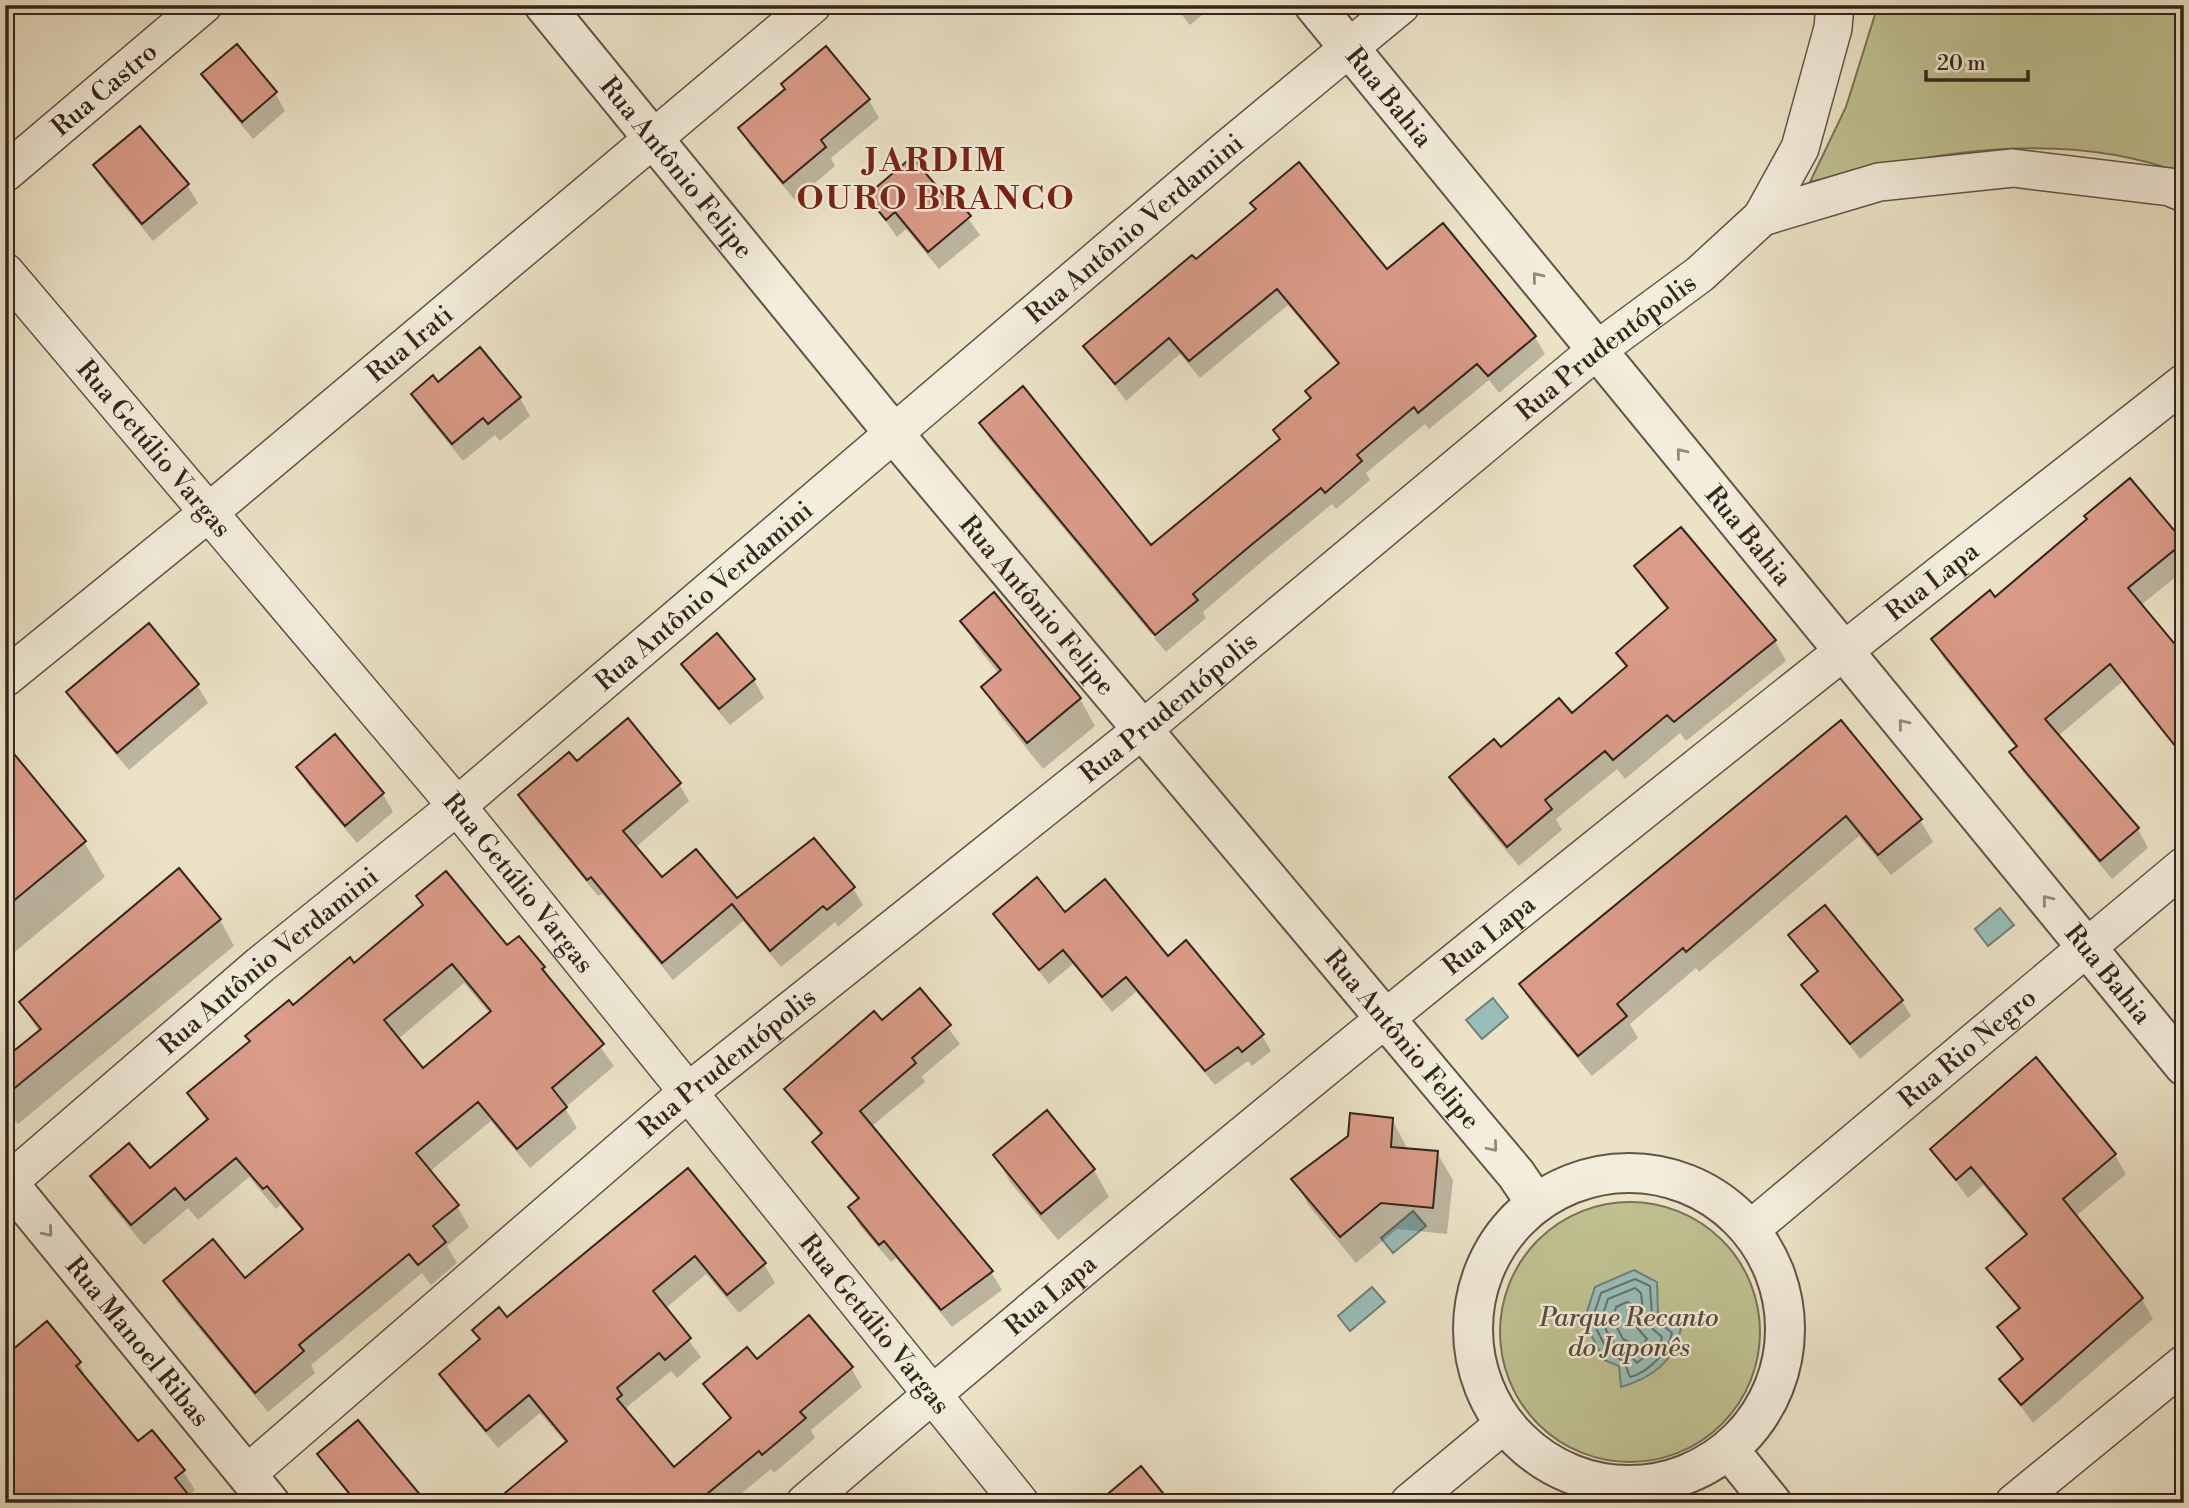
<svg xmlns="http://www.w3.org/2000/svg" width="2189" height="1508" font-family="'Libre Bodoni',serif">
<rect width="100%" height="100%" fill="#ece3c7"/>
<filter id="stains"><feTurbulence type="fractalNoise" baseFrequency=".00286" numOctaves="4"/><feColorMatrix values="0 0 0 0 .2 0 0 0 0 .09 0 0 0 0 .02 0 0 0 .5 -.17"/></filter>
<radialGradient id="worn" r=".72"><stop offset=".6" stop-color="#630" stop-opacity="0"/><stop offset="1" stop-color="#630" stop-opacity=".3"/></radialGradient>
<!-- green -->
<path fill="#bfc191" stroke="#797357" stroke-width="2" d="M 1878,5 L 2184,5 L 2184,174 C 2064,128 1930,152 1810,182 L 1846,107 Z
M1500 1332a130 130 0 1 1 260 0a130 130 0 1 1-260 0Z"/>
<!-- water -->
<path fill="#99beb9" stroke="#70817b" stroke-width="2" d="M 2000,908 L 2014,925 L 1988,946 L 1975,929 Z
M 1493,998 L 1508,1017 L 1482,1039 L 1466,1020 Z
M 1413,1211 L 1426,1226 L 1393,1253 L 1381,1238 Z
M 1634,1270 L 1657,1282 L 1658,1313 L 1681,1329 C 1673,1362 1654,1377 1621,1387 L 1619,1366 L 1604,1360 L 1584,1321 L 1595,1287 Z
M 1372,1287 L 1385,1302 L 1350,1331 L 1338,1316 Z"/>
<!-- shadow -->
<path fill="#0003" fill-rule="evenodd" d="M 1174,5 L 1214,5 L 1190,25 Z
M 204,74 L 275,93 L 285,111 L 253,139 L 214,92 Z
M 869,100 L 879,118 L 831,158 L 835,166 L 795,200 L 750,146 L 740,128 Z
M 95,166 L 187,185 L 198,203 L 153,241 L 106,184 Z
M 949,193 L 980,235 L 939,269 L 906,229 L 897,237 L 868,196 L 944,197 Z
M 1253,203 L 1387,271 L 1535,337 L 1545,354 L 1499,393 L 1489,380 L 1429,429 L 1425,424 L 1366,473 L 1370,480 L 1336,509 L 1332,504 L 1259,564 L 1203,612 L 1206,618 L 1166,652 L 1154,638 L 1198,601 L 1198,597 L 1152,635 L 991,441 L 981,424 L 1151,547 L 1281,440 L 1338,365 L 1288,305 L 1200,378 L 1180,354 L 1126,401 L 1086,347 L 1257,211 Z
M 480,350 L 520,398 L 530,416 L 500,441 L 495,435 L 463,461 L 423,412 L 413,394 L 438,384 Z
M 2182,543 L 2184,570 L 2140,606 L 2184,658 L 2184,759 L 2122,682 L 2058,736 L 2138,829 L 2148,848 L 2112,879 L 2023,772 L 2012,753 L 2017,749 L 1944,659 L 1933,640 L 1995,600 Z
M 1636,567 L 1775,641 L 1786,661 L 1686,741 L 1680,733 L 1625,779 L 1617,769 L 1556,819 L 1562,830 L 1519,866 L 1462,797 L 1451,777 L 1500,749 L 1571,716 L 1627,668 L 1618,653 L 1668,611 Z
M 962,621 L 1080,699 L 1095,726 L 1043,769 L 999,714 L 983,687 L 999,674 L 978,648 Z
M 684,664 L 754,680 L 764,698 L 730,725 L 694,682 Z
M 197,685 L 208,703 L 129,770 L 79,711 L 69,693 Z
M 1841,723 L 1920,820 L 1933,842 L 1891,875 L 1859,836 L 1699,972 L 1696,968 L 1630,1024 L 1638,1038 L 1592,1076 L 1533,1005 L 1521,984 Z
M 335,736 L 383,794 L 393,812 L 357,843 L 308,785 L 298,767 Z
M 5,746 L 84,842 L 105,877 L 5,960 Z
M 577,764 L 679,784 L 689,801 L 635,848 L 662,880 L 737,901 L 853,888 L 863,905 L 838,927 L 835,922 L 781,967 L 743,921 L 673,980 L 602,894 L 598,896 L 530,813 L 520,795 Z
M 179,871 L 220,920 L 234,946 L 18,1124 L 5,1109 L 5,1061 L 39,1032 L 21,1003 Z
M 995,914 L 1168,958 L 1262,1035 L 1271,1051 L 1252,1066 L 1248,1061 L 1215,1085 L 1136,992 L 1112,1012 L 1073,964 L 1049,984 Z
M 1791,936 L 1902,1001 L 1911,1016 L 1860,1059 L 1804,986 L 1818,974 Z
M 507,948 L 543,968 L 614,1066 L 565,1108 L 577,1128 L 530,1168 L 491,1121 L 429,1172 L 457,1206 L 469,1227 L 447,1246 L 457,1263 L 431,1285 L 422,1273 L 311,1365 L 315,1373 L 268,1412 L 177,1302 L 165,1281 L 245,1280 L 303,1232 L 280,1205 L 276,1209 L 249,1177 L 198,1220 L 188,1208 L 144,1245 L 104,1197 L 93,1176 L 149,1170 L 207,1122 L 189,1094 L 293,1007 L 354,965 ZM 464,983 L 490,1014 L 423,1071 L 397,1040 Z
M 920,990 L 960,1044 L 922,1076 L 925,1082 L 871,1127 L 991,1272 L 1002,1290 L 952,1327 L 896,1258 L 891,1262 L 860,1226 L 850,1208 L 858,1200 L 825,1160 L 814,1142 L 821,1136 L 786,1089 L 881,1023 Z
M 1392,1119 L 1408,1150 L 1437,1153 L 1453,1180 L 1447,1234 L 1397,1229 L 1356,1263 L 1309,1206 L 1294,1179 Z
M 1932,1149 L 2115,1155 L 2126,1174 L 2075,1217 L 2142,1299 L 2153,1319 L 2033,1423 L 2001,1379 L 2022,1362 L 1999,1328 L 2019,1311 L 1988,1268 L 2026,1236 L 1983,1185 L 1968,1198 Z
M 995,1156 L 1094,1170 L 1109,1197 L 1058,1240 L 1011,1183 Z
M 688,1171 L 764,1264 L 775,1283 L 739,1313 L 706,1274 L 665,1309 L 701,1357 L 677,1378 L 671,1371 L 627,1407 L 629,1416 L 673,1469 L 731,1421 L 706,1384 L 757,1362 L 851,1368 L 862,1387 L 811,1430 L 815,1438 L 774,1473 L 771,1469 L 730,1503 L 493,1503 L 567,1444 L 540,1413 L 498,1448 L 452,1393 L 441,1375 L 481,1341 L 474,1330 L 507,1319 Z
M 79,1363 L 89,1384 L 138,1444 L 183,1471 L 195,1490 L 188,1496 L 5,1410 Z
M 319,1454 L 426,1503 L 354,1503 Z
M 1179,1497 L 1184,1503 L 1172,1503 Z"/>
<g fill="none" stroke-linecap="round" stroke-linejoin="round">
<!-- shore -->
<path stroke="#66726b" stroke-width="2" d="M 1635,1279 L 1650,1286 L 1652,1316 L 1672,1333 C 1668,1352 1649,1372 1630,1377 L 1624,1361 L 1609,1354 L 1592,1320 L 1601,1293 Z
M 1635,1288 L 1641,1293 L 1644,1321 L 1662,1337 L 1660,1344 L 1637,1363 L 1628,1353 L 1615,1347 L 1601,1320 L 1608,1299 Z
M 1627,1302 L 1631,1304 L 1634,1324 L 1647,1339 L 1640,1348 L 1623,1339 L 1613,1320 L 1616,1307 Z"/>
</g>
<!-- building -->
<path fill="#da9b88" stroke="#33251d" stroke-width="2" fill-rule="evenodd" d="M 237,44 L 277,92 L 242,122 L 201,74 Z
M 826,46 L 870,99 L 821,140 L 826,147 L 783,183 L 738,128 L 785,89 L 781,84 Z
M 140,126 L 189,184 L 142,224 L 93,165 Z
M 912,157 L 944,195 L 949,190 L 971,216 L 928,252 L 895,212 L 886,220 L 866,196 Z
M 1299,162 L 1387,269 L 1443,223 L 1536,336 L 1488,376 L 1477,364 L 1418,413 L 1414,407 L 1357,455 L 1362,461 L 1325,493 L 1321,488 L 1250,546 L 1193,594 L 1198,600 L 1155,635 L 979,423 L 1023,386 L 1151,545 L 1280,439 L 1273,430 L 1311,398 L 1305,391 L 1339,363 L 1277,289 L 1189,361 L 1169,338 L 1115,384 L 1083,346 L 1192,255 L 1196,259 L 1256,209 L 1250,203 Z
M 480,347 L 521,397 L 488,424 L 483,418 L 452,444 L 411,394 L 433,375 L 438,382 Z
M 2130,478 L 2184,542 L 2128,588 L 2184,655 L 2184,757 L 2110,664 L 2045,719 L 2139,828 L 2100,861 L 2009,752 L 2017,746 L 1931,639 L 1990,590 L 1995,597 L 2087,519 L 2084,516 Z
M 1681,527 L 1776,640 L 1674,722 L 1667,715 L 1613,760 L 1605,751 L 1545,800 L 1552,809 L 1507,847 L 1449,777 L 1494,739 L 1501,747 L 1559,698 L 1572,713 L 1627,666 L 1616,653 L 1668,608 L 1634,566 Z
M 994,592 L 1081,698 L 1027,743 L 981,687 L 1001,670 L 960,621 Z
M 149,623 L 199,684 L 117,753 L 66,692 Z
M 717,633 L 755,679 L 719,709 L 681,664 Z
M 628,718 L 681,783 L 623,831 L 662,877 L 696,849 L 737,898 L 814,838 L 855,887 L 827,910 L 823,906 L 770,951 L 732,904 L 662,963 L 591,877 L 587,880 L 518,795 L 569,752 L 577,761 Z
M 1841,720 L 1922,819 L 1878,855 L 1846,816 L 1686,952 L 1683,948 L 1617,1004 L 1627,1016 L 1578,1056 L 1519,984 Z
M 335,734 L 384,793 L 345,826 L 296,767 Z
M 5,743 L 86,841 L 5,908 Z
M 179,868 L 221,919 L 5,1096 L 5,1058 L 41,1029 L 19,1002 Z
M 446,871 L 507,945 L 519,936 L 545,967 L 542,969 L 604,1044 L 552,1088 L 567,1107 L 517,1149 L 478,1102 L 416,1153 L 459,1205 L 433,1226 L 446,1242 L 418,1265 L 409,1254 L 299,1345 L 304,1351 L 255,1393 L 163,1281 L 213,1239 L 245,1278 L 303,1229 L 267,1186 L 263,1189 L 236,1158 L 185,1200 L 175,1188 L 131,1225 L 90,1176 L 129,1143 L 150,1168 L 208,1119 L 187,1093 L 250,1041 L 245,1036 L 289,1000 L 293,1005 L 350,957 L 354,963 L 423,905 L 416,896 ZM 452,964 L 491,1011 L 423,1068 L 384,1020 Z
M 1037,877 L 1065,912 L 1105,879 L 1168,956 L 1186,940 L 1264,1034 L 1242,1052 L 1238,1047 L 1205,1071 L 1126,977 L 1102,997 L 1063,950 L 1039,970 L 993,914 Z
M 1825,905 L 1903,1000 L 1850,1044 L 1801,985 L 1818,971 L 1788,935 Z
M 920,988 L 951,1025 L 912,1058 L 916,1063 L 860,1111 L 993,1271 L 941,1310 L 884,1241 L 879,1245 L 848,1207 L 859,1198 L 812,1142 L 822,1133 L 784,1089 L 874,1011 L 882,1020 Z
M 2036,1057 L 2116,1154 L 2063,1199 L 2143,1298 L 2021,1405 L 1999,1379 L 2023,1359 L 1997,1327 L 2020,1308 L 1986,1268 L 2027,1234 L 1971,1167 L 1956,1180 L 1930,1149 Z
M 1047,1110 L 1095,1169 L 1041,1214 L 993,1155 Z
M 1350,1113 L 1393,1118 L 1391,1147 L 1438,1151 L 1433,1208 L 1381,1203 L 1340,1237 L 1291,1179 L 1348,1136 Z
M 688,1168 L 766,1263 L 727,1295 L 695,1256 L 653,1291 L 691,1338 L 665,1360 L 659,1353 L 617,1388 L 622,1395 L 617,1399 L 674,1467 L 731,1418 L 703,1384 L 747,1347 L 757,1359 L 809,1315 L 853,1367 L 800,1412 L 806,1418 L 762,1455 L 759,1451 L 696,1503 L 493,1503 L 567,1441 L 529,1395 L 486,1431 L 439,1374 L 480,1339 L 472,1330 L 499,1307 L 507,1317 Z
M 47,1321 L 81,1362 L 76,1366 L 138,1441 L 152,1430 L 185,1470 L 175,1478 L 195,1503 L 5,1503 L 5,1356 Z
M 358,1420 L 427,1503 L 357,1503 L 317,1454 Z
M 1141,1466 L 1171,1503 L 1097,1503 Z"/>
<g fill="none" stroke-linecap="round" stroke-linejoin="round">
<defs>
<g id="minor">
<path id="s1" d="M 5,173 L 203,5"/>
<path d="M 1762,217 L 1800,148 L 1833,28 L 1835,5"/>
<path id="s2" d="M 5,272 L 457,806 L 1020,1503"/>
<path id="s3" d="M 5,678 L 208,513 L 812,5"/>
<path id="s4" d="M 5,1185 L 260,965 L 457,806 L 1227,149 L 1401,5"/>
<path id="s5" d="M 1751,1229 L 2184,866"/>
<path id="s6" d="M 247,1474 L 687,1093 L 1142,730 L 1597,350 L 1700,274 L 1762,217 L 1879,182 L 2013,168 L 2170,187 L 2184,193"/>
<path id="s7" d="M 805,1503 C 1254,1117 1718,748 2184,383"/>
<path d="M 1409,1503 L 1504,1424"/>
<path d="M 2014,1503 L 2184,1364"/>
</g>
<g id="tertiary">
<path id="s8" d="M 544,5 L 910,453 L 1516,1174 L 1535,1202"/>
<path id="s9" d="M 1314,5 L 2184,1066"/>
<circle cx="1629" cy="1329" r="156"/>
<path id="s10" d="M 5,1179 L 270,1503"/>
<path d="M 1730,1451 L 1772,1503"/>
</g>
</defs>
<!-- minor casing -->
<use href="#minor" stroke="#615448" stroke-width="40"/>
<!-- tertiary casing -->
<use href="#tertiary" stroke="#615448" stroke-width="42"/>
<!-- minor -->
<use href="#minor" stroke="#f3eddb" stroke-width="37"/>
<!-- tertiary -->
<use href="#tertiary" stroke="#f3eddb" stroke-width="38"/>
</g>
<!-- one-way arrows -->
<defs><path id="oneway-chevron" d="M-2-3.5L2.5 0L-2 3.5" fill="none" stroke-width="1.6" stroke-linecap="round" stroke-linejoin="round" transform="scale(1.75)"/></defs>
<g stroke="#93897c">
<use href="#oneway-chevron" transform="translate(1537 277) rotate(-129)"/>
<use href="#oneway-chevron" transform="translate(1681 453) rotate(-129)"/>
<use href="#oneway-chevron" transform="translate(1903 724) rotate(-129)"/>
<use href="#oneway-chevron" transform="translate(2047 900) rotate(-129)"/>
<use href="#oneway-chevron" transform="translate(1493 1147) rotate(50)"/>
<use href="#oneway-chevron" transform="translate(48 1232) rotate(51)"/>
</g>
<g text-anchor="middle" stroke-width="5" stroke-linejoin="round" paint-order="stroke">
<!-- street labels -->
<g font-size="26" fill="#33251d" stroke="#f3eddb">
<text dy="9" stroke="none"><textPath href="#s1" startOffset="130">Rua Castro</textPath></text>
<text dy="9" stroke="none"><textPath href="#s9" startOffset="119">Rua Bahia</textPath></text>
<text dy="9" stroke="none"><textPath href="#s8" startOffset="210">Rua Antônio Felipe</textPath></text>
<text dy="9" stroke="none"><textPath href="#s4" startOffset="1480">Rua Antônio Verdamini</textPath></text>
<text dy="9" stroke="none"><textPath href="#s3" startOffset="525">Rua Irati</textPath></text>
<text dy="9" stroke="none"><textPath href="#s6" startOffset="1766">Rua Prudentópolis</textPath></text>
<text dy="9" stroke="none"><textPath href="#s2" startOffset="231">Rua Getúlio Vargas</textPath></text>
<text dy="9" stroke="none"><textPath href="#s9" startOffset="686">Rua Bahia</textPath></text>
<text dy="9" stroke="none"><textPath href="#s7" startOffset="1456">Rua Lapa</textPath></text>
<text dy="9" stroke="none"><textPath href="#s4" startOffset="914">Rua Antônio Verdamini</textPath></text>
<text dy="9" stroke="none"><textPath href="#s8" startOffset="777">Rua Antônio Felipe</textPath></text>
<text dy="9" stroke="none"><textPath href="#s6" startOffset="1199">Rua Prudentópolis</textPath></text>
<text dy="9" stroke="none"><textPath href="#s2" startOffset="798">Rua Getúlio Vargas</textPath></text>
<text dy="9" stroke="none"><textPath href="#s7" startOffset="889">Rua Lapa</textPath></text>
<text dy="9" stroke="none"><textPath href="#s4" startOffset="346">Rua Antônio Verdamini</textPath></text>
<text dy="9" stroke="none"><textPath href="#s9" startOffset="1253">Rua Bahia</textPath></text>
<text dy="9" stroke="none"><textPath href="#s8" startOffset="1344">Rua Antônio Felipe</textPath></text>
<text dy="9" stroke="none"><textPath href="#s5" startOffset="282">Rua Rio Negro</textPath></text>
<text dy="9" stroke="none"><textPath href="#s6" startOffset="632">Rua Prudentópolis</textPath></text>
<text dy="9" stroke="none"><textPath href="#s7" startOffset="322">Rua Lapa</textPath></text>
<text dy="9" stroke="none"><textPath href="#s2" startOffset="1365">Rua Getúlio Vargas</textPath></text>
<text dy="9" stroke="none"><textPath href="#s10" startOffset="210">Rua Manoel Ribas</textPath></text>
</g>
<!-- park labels -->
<g font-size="26" font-style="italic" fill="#564c3a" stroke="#f3eddb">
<text x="1629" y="1326">Parque Recanto<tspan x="1629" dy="30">do Japonês</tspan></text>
</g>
<!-- district labels -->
<g font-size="33" font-weight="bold" letter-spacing="2" fill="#7a1f14" stroke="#f3eddb">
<text x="936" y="171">JARDIM<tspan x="936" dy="38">OURO BRANCO</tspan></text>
</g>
</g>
<!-- margin -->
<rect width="2189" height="1508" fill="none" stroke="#ece3c7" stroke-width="28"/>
<rect x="7" y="7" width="2175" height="1494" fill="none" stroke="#33251d" stroke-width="3.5"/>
<rect x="14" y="14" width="2161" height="1480" fill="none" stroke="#33251d" stroke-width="2"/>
<!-- scale -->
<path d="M1926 70v10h102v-10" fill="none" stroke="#33251d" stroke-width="3.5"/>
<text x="1937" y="70" font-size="21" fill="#33251d" stroke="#f3eddb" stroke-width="5" paint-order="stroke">20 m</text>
<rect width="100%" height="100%" filter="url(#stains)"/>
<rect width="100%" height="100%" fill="url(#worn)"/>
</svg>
